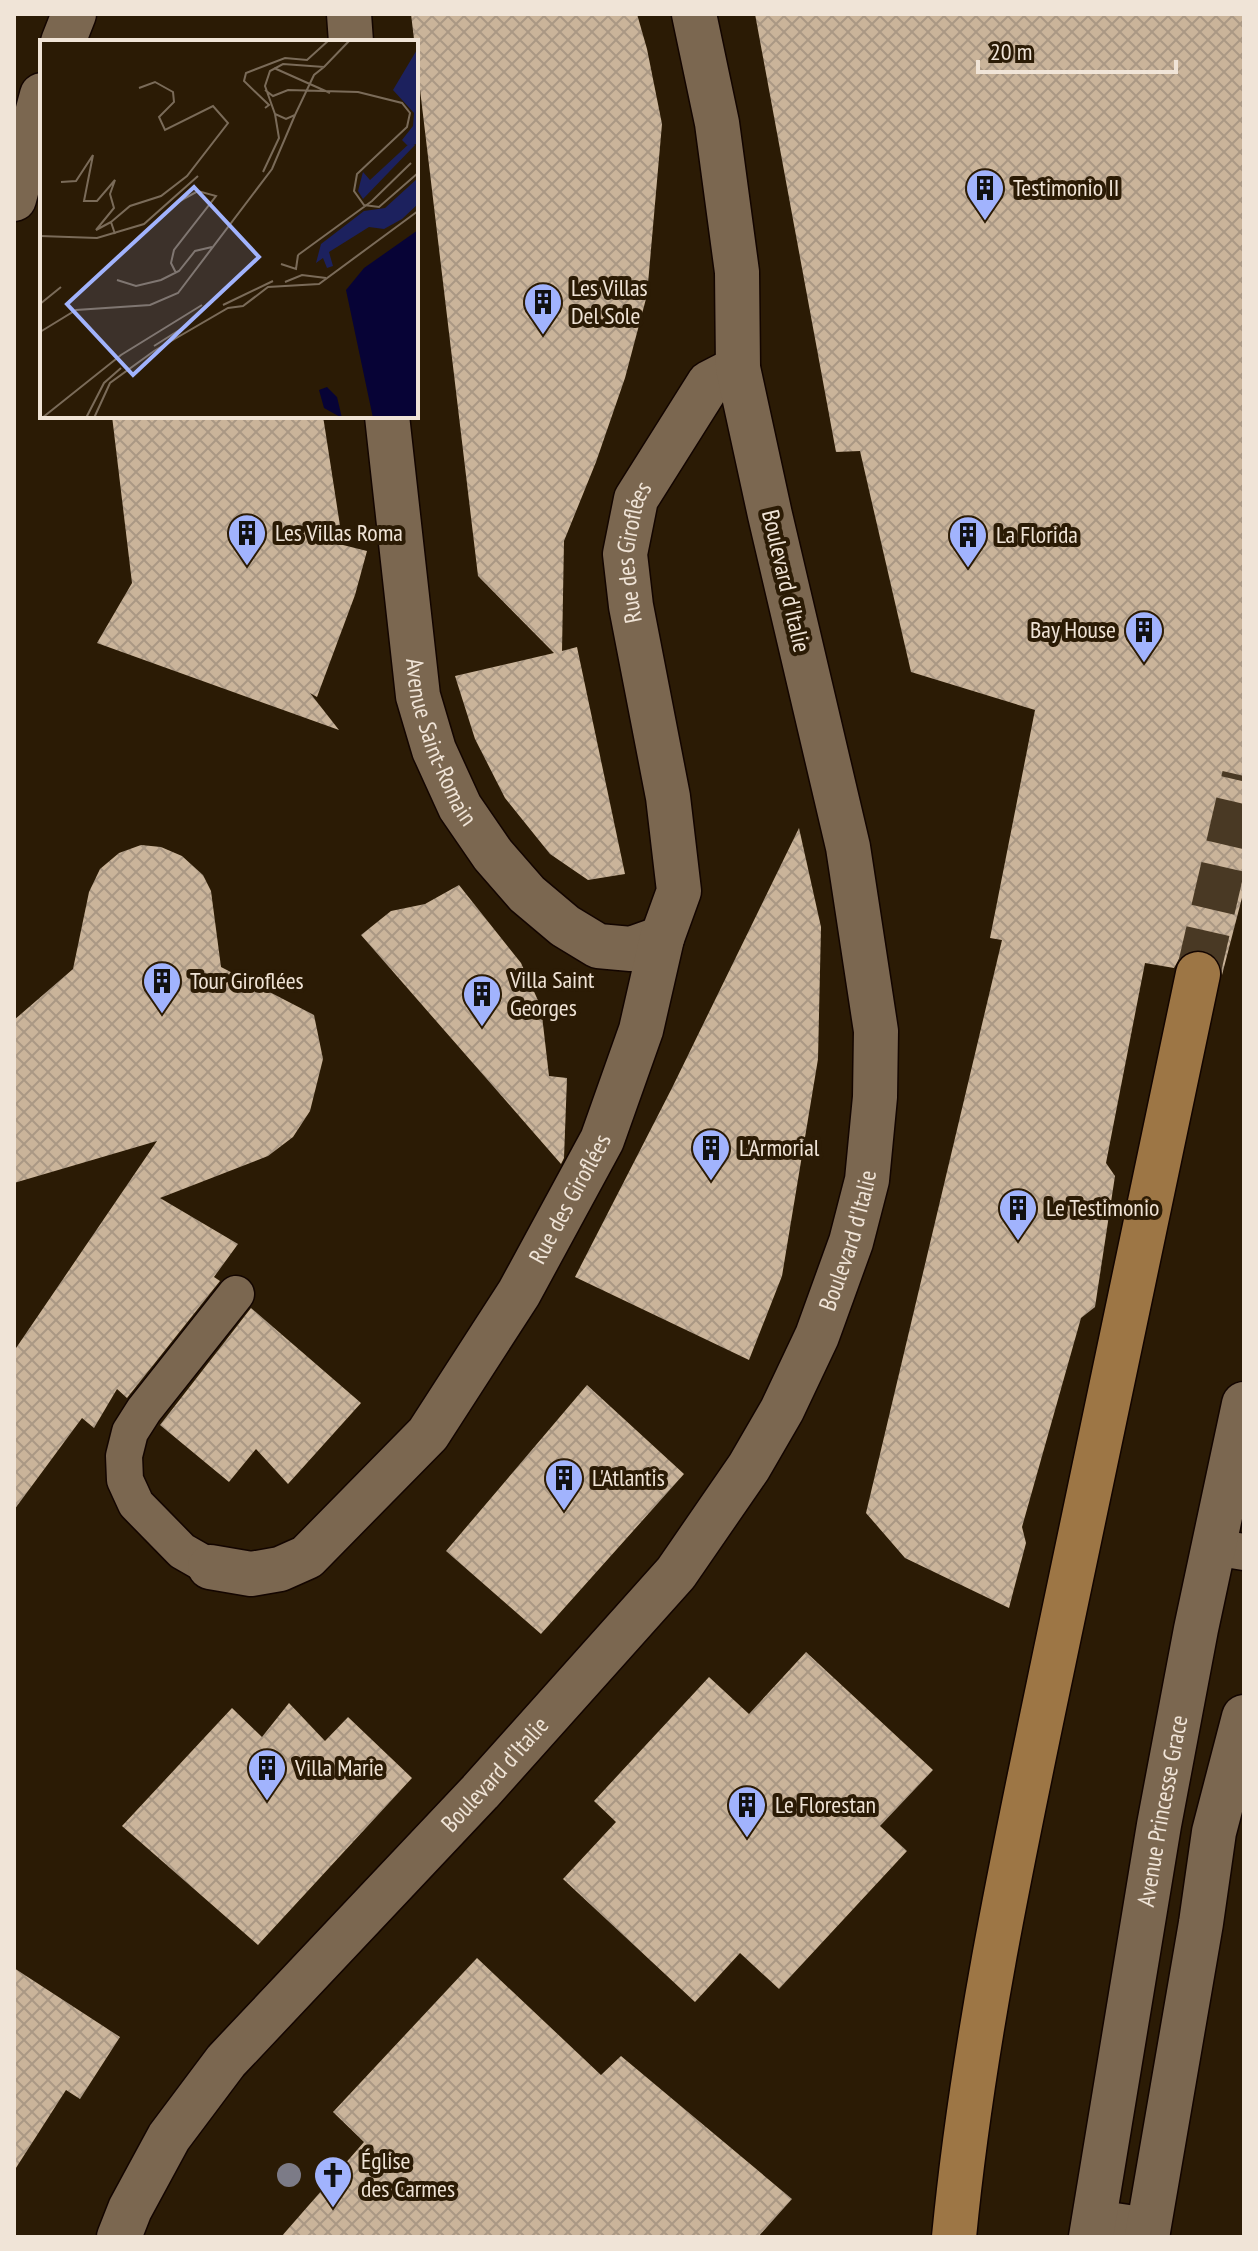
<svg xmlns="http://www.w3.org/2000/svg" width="1258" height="2251" font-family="'PT Sans Narrow',sans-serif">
<defs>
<pattern id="building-cross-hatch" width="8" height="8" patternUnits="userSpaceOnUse" patternTransform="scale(2)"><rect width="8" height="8" fill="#cab49a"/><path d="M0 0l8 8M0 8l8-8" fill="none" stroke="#aa9884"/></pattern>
</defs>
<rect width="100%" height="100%" fill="#2b1b05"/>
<!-- building -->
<path fill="url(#building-cross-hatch)" d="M 411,14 L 637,14 L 647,49 L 662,124 L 647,295 L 625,378 L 596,462 L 564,541 L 562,651 L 577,647 L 625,874 L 588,880 L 550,854 L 505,798 L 475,739 L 455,676 L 554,653 L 478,576 Z
M 755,14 L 1244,14 L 1244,890 L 1222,975 L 1221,965 L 1215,956 L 1202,949 L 1189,951 L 1180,957 L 1174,968 L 1145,963 L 1106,1163 L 1115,1176 L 1095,1307 L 1081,1318 L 1022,1527 L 1026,1543 L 1009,1608 L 905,1558 L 866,1513 L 1002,940 L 990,938 L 1035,710 L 911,672 L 860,451 L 836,452 Z
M 112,416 L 323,416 L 343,545 L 367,551 L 355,595 L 317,697 L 310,693 L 339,730 L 97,643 L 132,583 Z
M 799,828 L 821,927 L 818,1059 L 782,1276 L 749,1360 L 575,1277 L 672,1088 Z
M 141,845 L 161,847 L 182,856 L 203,875 L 211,891 L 221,967 L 314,1015 L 323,1059 L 310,1111 L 293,1137 L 268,1156 L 160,1198 L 238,1244 L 214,1277 L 220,1281 L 127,1398 L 117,1389 L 94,1428 L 82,1418 L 14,1510 L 14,1351 L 157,1141 L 14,1183 L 14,1020 L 73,969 L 89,892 L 100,869 L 119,853 Z
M 459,885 L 521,963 L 541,1007 L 549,1076 L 567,1078 L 564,1158 L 561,1164 L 361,935 L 391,911 L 425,904 Z
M 251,1308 L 361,1403 L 288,1484 L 256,1449 L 229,1482 L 160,1425 Z
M 587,1385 L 684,1474 L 541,1634 L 446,1551 Z
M 806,1652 L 933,1770 L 880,1826 L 907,1851 L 779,1989 L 740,1953 L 695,2002 L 563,1879 L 616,1822 L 594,1801 L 709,1677 L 749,1714 Z
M 289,1703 L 325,1741 L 348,1717 L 412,1778 L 258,1945 L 122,1826 L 232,1708 L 262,1737 Z
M 477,1958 L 601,2075 L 621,2056 L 792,2199 L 758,2237 L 281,2237 L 364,2142 L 333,2112 Z
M 14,1968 L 120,2037 L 80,2099 L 66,2090 L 14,2171 Z"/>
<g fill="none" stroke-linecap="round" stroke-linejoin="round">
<!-- primary-tunnel -->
<path stroke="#493924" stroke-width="44" stroke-dasharray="44 22" stroke-linecap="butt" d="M 1198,974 L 1244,776"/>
<defs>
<path id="service" d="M 1213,1547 L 1244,1552
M 210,1567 L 182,1551 L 136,1504 L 125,1480 L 124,1456 L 130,1432 L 144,1410 L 236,1294"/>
<g id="minor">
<path d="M 349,14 L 351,42"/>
<path d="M 63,42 L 74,14"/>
<path d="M 14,199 L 42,95"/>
<path id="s1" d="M 387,416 L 418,696 L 434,750 L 460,807 L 493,855 L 527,894 L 565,926 L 598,946 L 631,949 L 662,938"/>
<path id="s2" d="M 210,1567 L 251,1574 L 280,1569 L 307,1557 L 428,1434 L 519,1293 L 602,1140 L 641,1030 L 662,938 L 679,891 L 668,797 L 631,606 L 625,554 L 636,499 L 709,383 L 738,368"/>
<path d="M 1094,2222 L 1148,2230"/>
</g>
<g id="tertiary">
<path id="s3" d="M 119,2237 L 130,2209 L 169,2137 L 226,2061 L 480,1792 L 676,1573 L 749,1467 L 782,1410 L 817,1336 L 851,1242 L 867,1180 L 875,1097 L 876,1031 L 848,847 L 770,515 L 738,368 L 737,272 L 717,123 L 694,14"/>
<path id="s4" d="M 1091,2237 L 1159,1825 L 1196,1629 L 1244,1404"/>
<path d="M 1147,2237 L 1201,1923 L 1214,1832 L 1244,1717"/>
</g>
<path id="primary" d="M 954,2237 C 974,2031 1019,1828 1061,1626 C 1107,1408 1153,1191 1198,974"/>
</defs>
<!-- service casing -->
<use href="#service" stroke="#130500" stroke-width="39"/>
<!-- minor casing -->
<use href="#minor" stroke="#130500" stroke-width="47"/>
<!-- tertiary casing -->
<use href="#tertiary" stroke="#130500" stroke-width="47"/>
<!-- primary casing -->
<use href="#primary" stroke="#130500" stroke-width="47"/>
<!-- service -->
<use href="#service" stroke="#7b6750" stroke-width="36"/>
<!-- minor -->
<use href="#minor" stroke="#7b6750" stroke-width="44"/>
<!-- tertiary -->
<use href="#tertiary" stroke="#7b6750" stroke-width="44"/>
<!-- primary -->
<use href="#primary" stroke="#9d7645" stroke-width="44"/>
</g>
<!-- trees -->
<circle fill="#7c7b87" cx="289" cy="2175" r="12"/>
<!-- icons -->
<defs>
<symbol id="building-pin" viewBox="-11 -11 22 30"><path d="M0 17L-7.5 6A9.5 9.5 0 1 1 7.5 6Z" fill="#a1b3fd" stroke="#2b1b05"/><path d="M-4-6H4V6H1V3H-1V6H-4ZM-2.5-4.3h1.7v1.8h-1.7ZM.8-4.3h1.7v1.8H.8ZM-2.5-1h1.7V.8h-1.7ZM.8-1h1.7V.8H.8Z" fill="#111"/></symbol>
<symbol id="church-pin" viewBox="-11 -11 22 30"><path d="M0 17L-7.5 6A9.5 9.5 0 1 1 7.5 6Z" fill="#a1b3fd" stroke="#2b1b05"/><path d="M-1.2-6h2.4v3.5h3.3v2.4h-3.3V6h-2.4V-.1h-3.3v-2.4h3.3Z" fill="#111"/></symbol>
</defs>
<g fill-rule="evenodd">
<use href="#building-pin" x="963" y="166" width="44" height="60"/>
<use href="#building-pin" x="521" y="280" width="44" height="60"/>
<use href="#building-pin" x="225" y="511" width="44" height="60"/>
<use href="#building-pin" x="946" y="513" width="44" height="60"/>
<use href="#building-pin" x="1122" y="608" width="44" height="60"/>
<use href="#building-pin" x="140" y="959" width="44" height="60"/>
<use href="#building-pin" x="460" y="972" width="44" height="60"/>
<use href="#building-pin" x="689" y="1126" width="44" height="60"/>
<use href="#building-pin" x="996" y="1186" width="44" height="60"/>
<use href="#building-pin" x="542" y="1456" width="44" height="60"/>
<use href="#building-pin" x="245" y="1746" width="44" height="60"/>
<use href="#building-pin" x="725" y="1783" width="44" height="60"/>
<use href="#church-pin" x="311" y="2153" width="44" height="60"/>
</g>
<g text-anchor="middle" stroke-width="8" stroke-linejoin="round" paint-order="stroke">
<!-- poi labels -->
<g font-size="24" fill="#f0e4d7" stroke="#2b1b05" text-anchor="start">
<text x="1013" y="196">Testimonio II</text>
<text x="571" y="296">Les Villas<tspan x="571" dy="28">Del Sole</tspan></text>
<text x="275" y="541">Les Villas Roma</text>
<text x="996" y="543">La Florida</text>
<text x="1116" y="638" text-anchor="end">Bay House</text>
<text x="510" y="988">Villa Saint<tspan x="510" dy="28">Georges</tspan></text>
<text x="190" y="989">Tour Giroflées</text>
<text x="739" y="1156">L'Armorial</text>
<text x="1046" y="1216">Le Testimonio</text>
<text x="592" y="1486">L'Atlantis</text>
<text x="295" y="1776">Villa Marie</text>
<text x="775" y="1813">Le Florestan</text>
<text x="361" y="2169">Église<tspan x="361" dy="28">des Carmes</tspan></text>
</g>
<!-- street labels -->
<g font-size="24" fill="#f0e4d7" stroke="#2b1b05">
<text dy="8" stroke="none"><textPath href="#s2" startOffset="1220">Rue des Giroflées</textPath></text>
<text transform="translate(786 581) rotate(77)" y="8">Boulevard d'Italie</text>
<text dy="8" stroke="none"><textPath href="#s1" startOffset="332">Avenue Saint-Romain</textPath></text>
<text dy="8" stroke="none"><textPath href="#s2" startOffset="548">Rue des Giroflées</textPath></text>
<text dy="8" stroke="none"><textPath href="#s3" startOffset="1248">Boulevard d'Italie</textPath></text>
<text dy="8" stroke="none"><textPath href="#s3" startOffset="600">Boulevard d'Italie</textPath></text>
<text dy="8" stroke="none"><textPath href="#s4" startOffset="432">Avenue Princesse Grace</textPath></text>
</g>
</g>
<!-- overview -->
<g transform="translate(40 40)">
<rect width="378" height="378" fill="#2b1b05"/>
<path d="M 371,102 L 375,105 L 323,159 L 318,151 L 323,132 L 330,140 Z" fill="#1c215e"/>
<path d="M 378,8 L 378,104 L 367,105 L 362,100 L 373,86 L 374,73 L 353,50 ZM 378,138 L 378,164 L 362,179 L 344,189 L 329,187 L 289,212 L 293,226 L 287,228 L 283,218 L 276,223 L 281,204 L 324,171 L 345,168 Z" fill="#1c215e"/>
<path d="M 378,190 L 378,378 L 333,378 L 306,250 L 324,228 ZM 287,347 L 297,357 L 302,378 L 284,368 L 279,350 Z" fill="#070336"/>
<path fill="none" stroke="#7a6b59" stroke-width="2" d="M 284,27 L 274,35 L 255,75 L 246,79 L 235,74 L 225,46 L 230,31 L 243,24 L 284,27 L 310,0M 234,28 L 290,53M 225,50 L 233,56 L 248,50 L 318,52 L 362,63 L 370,73 L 367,87 L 317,134 L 314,151 L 324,165 L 339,167 L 378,133M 225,68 L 229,65 L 204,41 L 206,33 L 245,18 L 267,20 L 289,0M 223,132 L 239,98 L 235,74M 21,142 L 36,141 L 53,115 L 44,161 L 57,161 L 75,140 L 70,154 L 74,168 L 56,190 L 71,182M 75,194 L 71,182 L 90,166 L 121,156 L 147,136 L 188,83 L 173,66 L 125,90 L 119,77 L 134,62 L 133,52 L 115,42 L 99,48M 0,196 L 57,198 L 104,184 L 158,136M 258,215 L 332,161 L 371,123M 241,224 L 256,229 L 258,215M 136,233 L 131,223 L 134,210 L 176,156 L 158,151 L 138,162M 77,240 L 96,246 L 121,240 L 139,231 L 155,211 L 172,207M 245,242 L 262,235 L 286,238M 0,264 L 21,247M 183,265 L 233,241M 0,292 L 36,270 L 110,265 L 138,253 L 232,129 L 255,75M 114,306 L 141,289M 2,378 L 81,315 L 162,265M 46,378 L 64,343 L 81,328M 54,378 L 70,343 L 114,311 L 188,268 L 203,266 L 228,247 L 279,244 L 378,171"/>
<path fill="#a1b3fd" fill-opacity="0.15" stroke="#a1b3fd" stroke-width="4" d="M 154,147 L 219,217 L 93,335 L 27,264 Z"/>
<rect width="378" height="378" fill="none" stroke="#f0e4d7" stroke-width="4"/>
</g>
<!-- border -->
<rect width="1258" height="2251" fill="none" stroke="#f0e4d7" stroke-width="32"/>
<!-- scale -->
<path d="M978 60v12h198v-12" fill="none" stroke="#f0e4d7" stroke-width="4"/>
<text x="990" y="60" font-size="24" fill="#f0e4d7" stroke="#2b1b05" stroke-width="6" paint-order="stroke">20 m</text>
</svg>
